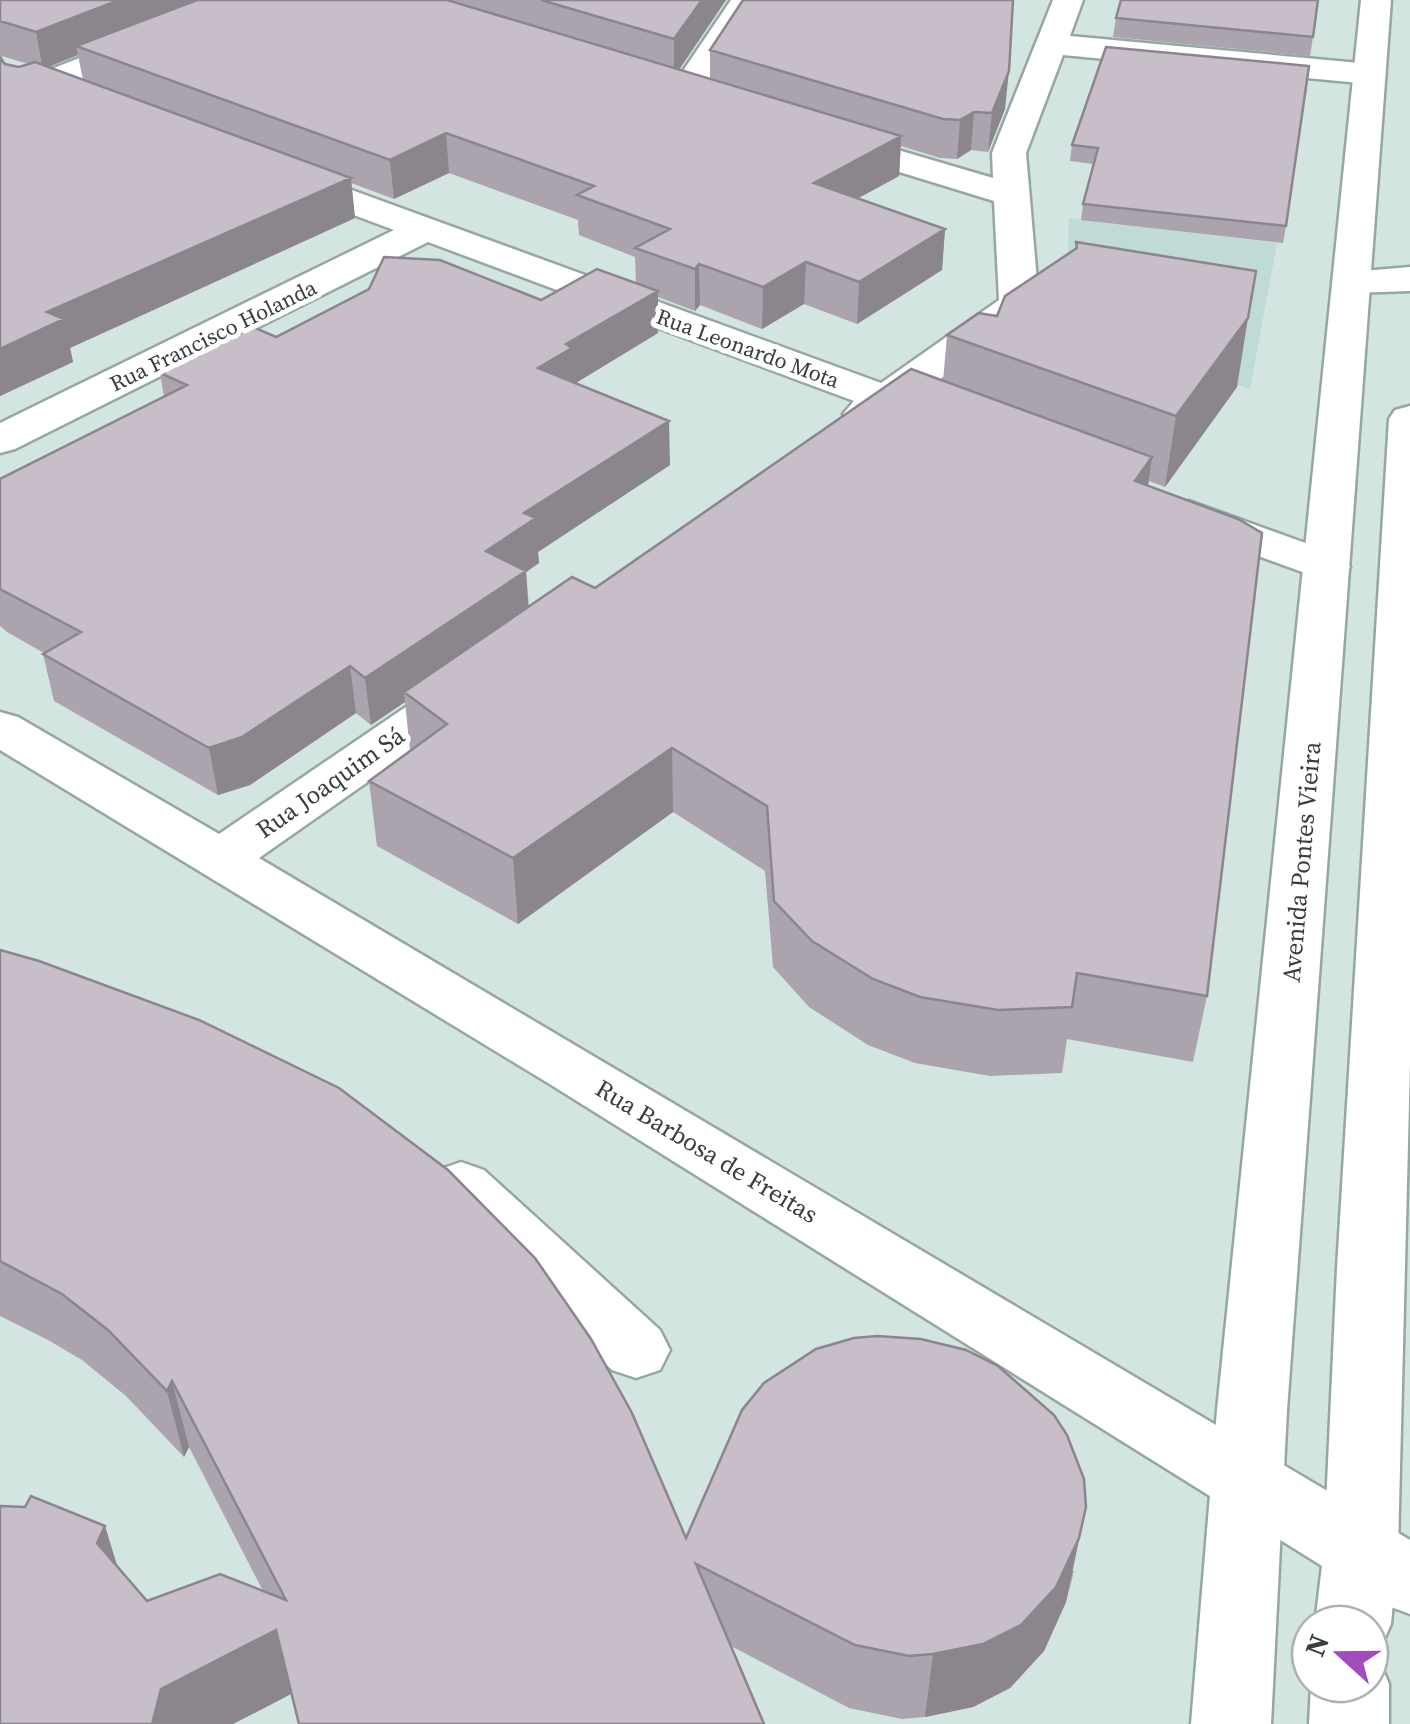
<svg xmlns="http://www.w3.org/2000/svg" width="1410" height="1724" font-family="'Source Serif 4',serif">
<rect width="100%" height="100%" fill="#d3e5e1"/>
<!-- built -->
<path fill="#c0dad5" d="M 1069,218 L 1277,243 L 1250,389 L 1066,326 Z"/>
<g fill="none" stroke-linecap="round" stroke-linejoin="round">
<defs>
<path id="minor" d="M 228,0 L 270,0 L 266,7 L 0,111 L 0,89 Z
M 731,0 L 761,0 L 695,103 L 671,103 L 666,96 Z
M 1053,0 L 1083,0 L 1070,36 L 1370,64 L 1382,67 L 1386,74 L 1382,81 L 1370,84 L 1063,55 L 1026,153 L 1039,304 L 1033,312 L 917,396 L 961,412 L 967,421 L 961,430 L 946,434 L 890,415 L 864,427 L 849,423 L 843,414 L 854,401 L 428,242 L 15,449 L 0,453 L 0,423 L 394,230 L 273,185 L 268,177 L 273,169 L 286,166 L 881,383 L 999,300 L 994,201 L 818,147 L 813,140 L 818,133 L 830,130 L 993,178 L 992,153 Z
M 1410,267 L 1410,291 L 1352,293 L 1338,289 L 1333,281 L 1338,273 Z
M 1189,501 L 1344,557 L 1350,567 L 1344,577 L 1327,581 L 1173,525 L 1166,515 L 1173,505 Z
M 468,673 L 486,677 L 493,688 L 486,699 L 259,858 L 1410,1540 L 1410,1614 L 1383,1604 L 548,1083 L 0,750 L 0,712 L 18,717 L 219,834 L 450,677 Z
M 461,1162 L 484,1170 L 660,1330 L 670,1350 L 660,1370 L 636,1378 L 612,1370 L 438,1204 L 429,1187 L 438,1170 Z"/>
<path id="major" d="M 1361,0 L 1391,0 L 1287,1410 L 1271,1724 L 1191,1724 L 1217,1410 Z
M 1410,406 L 1410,1063 L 1398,1549 L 1391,1624 L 1380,1649 L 1370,1652 L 1370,1624 L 1315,1624 L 1324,1549 L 1337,1268 L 1389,419 L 1395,410 Z
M 1370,1655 L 1378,1658 L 1389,1684 L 1389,1724 L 1309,1724 L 1311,1684 L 1370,1684 Z"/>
</defs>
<!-- minor casing -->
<use href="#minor" stroke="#96a7a3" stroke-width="5"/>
<!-- major casing -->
<use href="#major" stroke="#96a7a3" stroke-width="5"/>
<!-- minor -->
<use href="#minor" fill="#fff" fill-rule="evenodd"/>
<!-- major -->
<use href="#major" fill="#fff" fill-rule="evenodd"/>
</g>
<!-- wall -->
<path fill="#aba3ae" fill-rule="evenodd" d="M 0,0 L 726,0 L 679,70 L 710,79 L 710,50 L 1005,109 L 988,152 L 971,150 L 957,159 L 940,158 L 901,146 L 899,176 L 858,198 L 945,229 L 942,270 L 857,324 L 804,304 L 762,329 L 700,305 L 695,311 L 658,297 L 658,333 L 576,383 L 670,465 L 538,552 L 539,563 L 526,572 L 529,607 L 595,588 L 943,381 L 947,335 L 997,316 L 1075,250 L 1076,242 L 1237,387 L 1165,487 L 1149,481 L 1148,486 L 1207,996 L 1193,1062 L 1067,1039 L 1062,1073 L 990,1076 L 915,1063 L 868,1045 L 809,1007 L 773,967 L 765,871 L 673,812 L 518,924 L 377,846 L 369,781 L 410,751 L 405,702 L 371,725 L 356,713 L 250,785 L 218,795 L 54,701 L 43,654 L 44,653 L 7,632 L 0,626 L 0,479 L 164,397 L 160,373 L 276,337 L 541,300 L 636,283 L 635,257 L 579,235 L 578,220 L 449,173 L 394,199 L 351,183 L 355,218 L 70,348 L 73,362 L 0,396 ZM 78,55 L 83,80 L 48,67 ZM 2,56 L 28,64 L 19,67 L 5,64 Z
M 1116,18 L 1313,37 L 1310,56 L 1113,37 Z
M 1106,47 L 1286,226 L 1283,243 L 1081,220 L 1083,204 L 1093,164 L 1070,161 L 1072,145 Z
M 0,950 L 686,1538 L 1074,1571 L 1066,1602 L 1044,1651 L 1010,1688 L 973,1707 L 925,1717 L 902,1719 L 849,1708 L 731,1646 L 291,1694 L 233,1724 L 0,1724 L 118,1567 L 147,1601 L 263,1591 L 189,1447 L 184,1457 L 126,1396 L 82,1360 L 48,1340 L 0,1316 Z"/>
<!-- shaded-wall -->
<path fill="#8b858d" d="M 119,0 L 218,0 L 76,46 L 78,55 L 43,69 L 36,32 Z
M 702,0 L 726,0 L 674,77 L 674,39 Z
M 1009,71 L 1005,109 L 988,152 L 992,113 Z
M 974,112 L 971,150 L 957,159 L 960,120 Z
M 446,133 L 449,173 L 394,199 L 390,160 Z
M 901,136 L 899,176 L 813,223 L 814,183 Z
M 351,178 L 355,218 L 70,348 L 73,362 L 0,396 L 0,349 L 47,312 Z
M 945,229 L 942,270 L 857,324 L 859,282 Z
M 806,262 L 804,304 L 762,329 L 763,287 Z
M 699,264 L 700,305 L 695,311 L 695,269 Z
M 658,291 L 658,333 L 574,384 L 538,368 L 566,344 Z
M 1248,318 L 1237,387 L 1165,487 L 1176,416 Z
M 669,421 L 670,465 L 538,552 L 539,563 L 526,572 L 529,617 L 404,692 L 405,702 L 371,725 L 365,678 L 486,551 L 524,513 Z
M 1152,457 L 1143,518 L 1135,481 Z
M 350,666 L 356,713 L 250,785 L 218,795 L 209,748 Z
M 672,748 L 673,812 L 518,924 L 513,858 Z
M 172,1381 L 189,1447 L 184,1457 L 167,1391 Z
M 1086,1507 L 1066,1602 L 1044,1651 L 1010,1688 L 973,1707 L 925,1717 L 933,1654 Z
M 105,1526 L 125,1591 L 97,1543 Z
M 276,1630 L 291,1694 L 233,1724 L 152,1724 L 161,1689 Z"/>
<!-- building -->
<path fill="#c7beca" stroke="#8b858d" stroke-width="2.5" d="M 0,0 L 119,0 L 36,32 L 0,21 Z
M 197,0 L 447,0 L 901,136 L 814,183 L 945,229 L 859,282 L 806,262 L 763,287 L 699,264 L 695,269 L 635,248 L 670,229 L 577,195 L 594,186 L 446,133 L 390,160 L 76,46 Z
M 541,0 L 702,0 L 674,39 Z
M 743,0 L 1013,0 L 1009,71 L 992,113 L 974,112 L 960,120 L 943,119 L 710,50 Z
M 1121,0 L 1318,0 L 1313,37 L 1116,18 Z
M 1106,47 L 1309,66 L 1286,226 L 1083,204 L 1098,148 L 1072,145 Z
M 0,58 L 5,64 L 19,67 L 35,62 L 351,178 L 47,312 L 64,319 L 0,349 Z
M 1076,242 L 1256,271 L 1248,318 L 1176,416 L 947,335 L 979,313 L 997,316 L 1005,296 L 1077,248 Z
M 384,257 L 440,260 L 541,300 L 597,269 L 658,291 L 566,344 L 572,348 L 538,368 L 669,421 L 524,513 L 536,518 L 486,551 L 526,571 L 365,678 L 350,666 L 242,737 L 209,748 L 43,654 L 81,632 L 0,589 L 0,479 L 187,385 L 160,373 L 253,327 L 276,337 L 369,289 Z
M 911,369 L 1152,457 L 1135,481 L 1238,519 L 1262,533 L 1207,996 L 1077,973 L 1072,1007 L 998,1010 L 920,997 L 873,979 L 812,941 L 774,901 L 767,806 L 672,748 L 513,858 L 369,781 L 447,724 L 404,692 L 572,577 L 595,588 Z
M 0,950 L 39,961 L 199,1020 L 339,1088 L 448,1170 L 535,1258 L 591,1339 L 632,1413 L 686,1538 L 742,1410 L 764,1383 L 816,1349 L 854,1338 L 877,1336 L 921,1339 L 966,1350 L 998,1366 L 1054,1415 L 1067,1435 L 1084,1479 L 1086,1507 L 1079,1538 L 1056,1587 L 1021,1625 L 983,1644 L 933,1654 L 909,1656 L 855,1645 L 696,1564 L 764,1724 L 299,1724 L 276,1630 L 161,1689 L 152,1724 L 0,1724 L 0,1506 L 25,1507 L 31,1496 L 105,1526 L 97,1543 L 147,1601 L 220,1574 L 286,1600 L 172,1381 L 167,1391 L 108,1330 L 62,1294 L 0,1261 Z"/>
<g text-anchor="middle" stroke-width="10" stroke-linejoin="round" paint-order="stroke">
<!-- far-street labels -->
<g font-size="22" fill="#373e3d" stroke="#fff">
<text transform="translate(213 335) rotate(-26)" y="8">Rua Francisco Holanda</text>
<text transform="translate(748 348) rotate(20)" y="8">Rua Leonardo Mota</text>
</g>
<!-- street labels -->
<g font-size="25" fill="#373e3d" stroke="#fff">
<text transform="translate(330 782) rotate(-35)" y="9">Rua Joaquim Sá</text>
<text transform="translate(1301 862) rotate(-85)" y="9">Avenida Pontes Vieira</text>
<text transform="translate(707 1151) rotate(31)" y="9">Rua Barbosa de Freitas</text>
</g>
</g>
<!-- north arrow -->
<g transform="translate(1340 1654) rotate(291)"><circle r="48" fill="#ffffff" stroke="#afb2b1" stroke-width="2.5"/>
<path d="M0-8L18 38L0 25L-18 38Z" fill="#a14cbb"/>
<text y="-15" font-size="28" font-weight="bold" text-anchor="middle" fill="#373e3d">N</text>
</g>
</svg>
